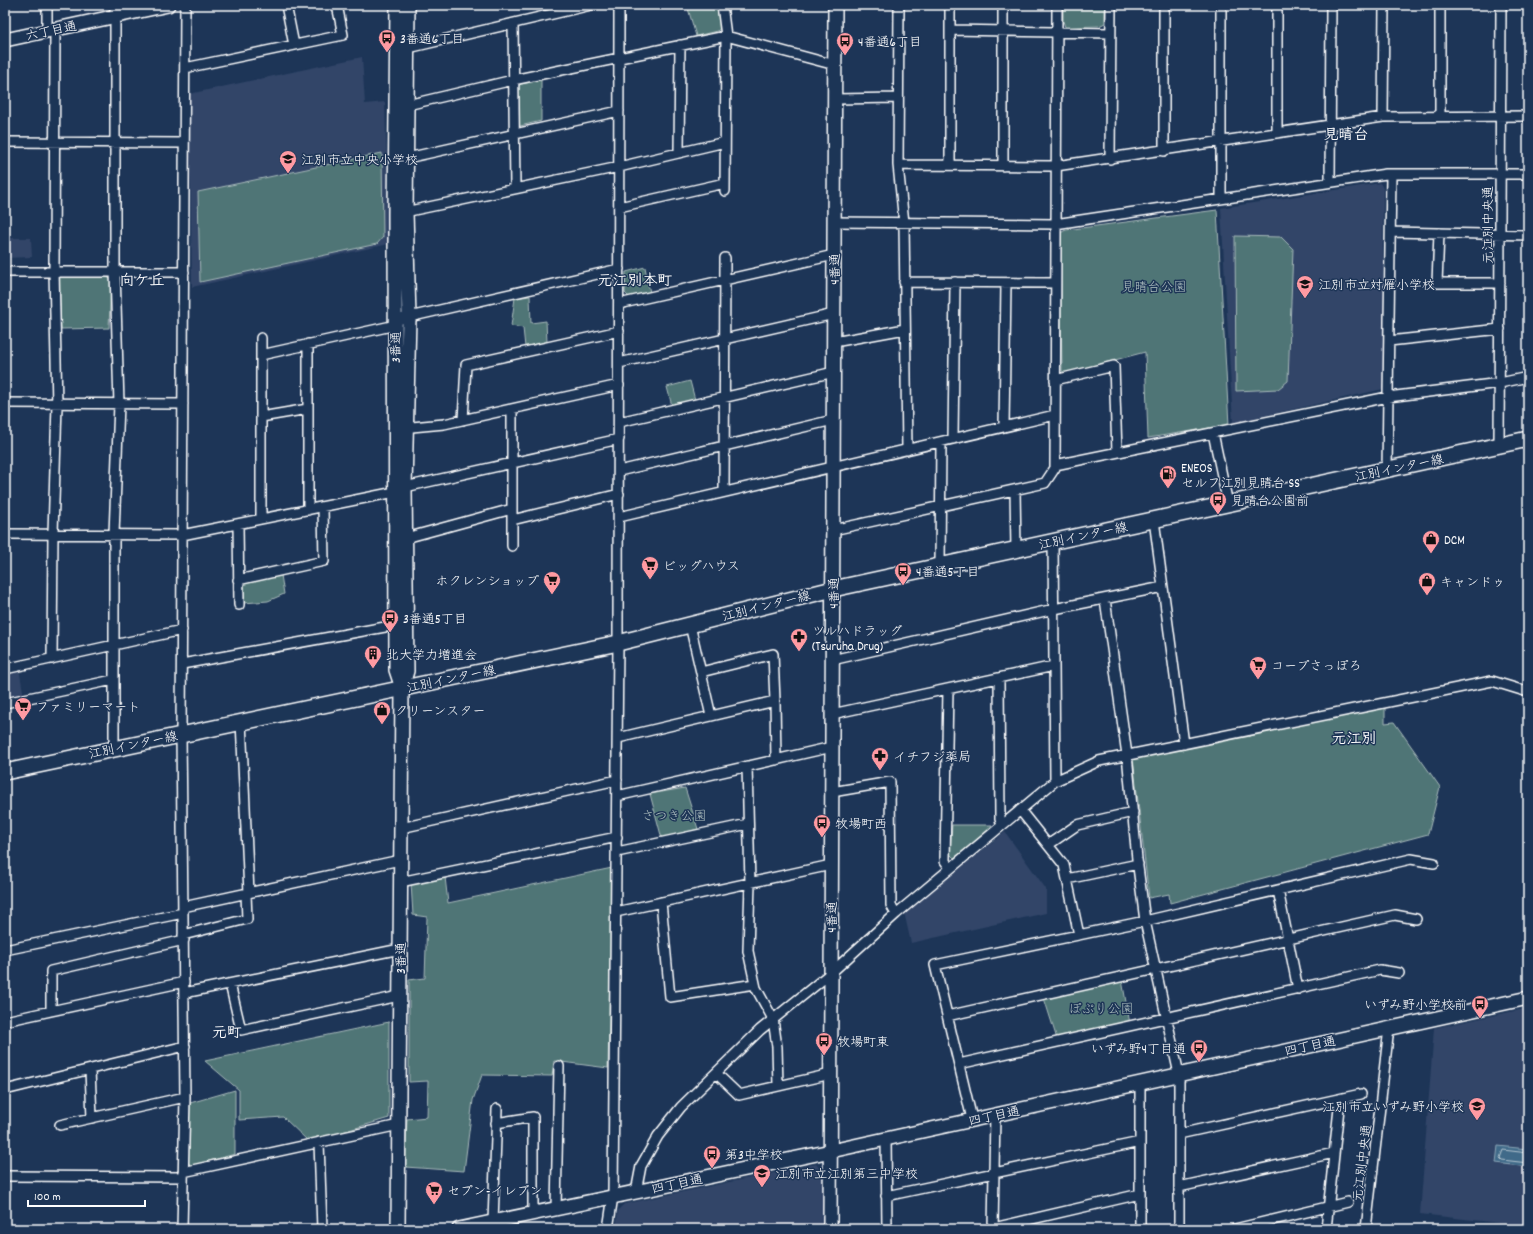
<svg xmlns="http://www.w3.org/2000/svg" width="1533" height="1234" font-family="Dekko,'Klee One',sans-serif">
<rect width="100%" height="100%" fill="#1d3557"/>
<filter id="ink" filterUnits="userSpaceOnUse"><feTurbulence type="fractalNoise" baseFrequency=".025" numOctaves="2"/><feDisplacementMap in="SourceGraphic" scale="8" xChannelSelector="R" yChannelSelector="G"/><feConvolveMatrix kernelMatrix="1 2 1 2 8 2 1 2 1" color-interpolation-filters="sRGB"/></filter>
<g filter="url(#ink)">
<!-- built -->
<path fill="#314568" d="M 362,57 L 365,104 L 385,102 L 389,244 L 192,287 L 189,94 Z
M 1380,183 L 1383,188 L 1383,389 L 1233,423 L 1221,208 Z
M 5,238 L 31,238 L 32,257 L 5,258 Z
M 19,668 L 24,697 L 5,701 L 5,671 Z
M 1005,832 L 1046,889 L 1046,913 L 911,943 L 904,912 Z
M 1528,1008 L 1528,1225 L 1526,1226 L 1420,1214 L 1434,1028 Z
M 816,1164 L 823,1172 L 822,1229 L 616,1229 L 618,1210 L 624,1204 Z"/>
<!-- green -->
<path fill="#507576" stroke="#a8baba" d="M 687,5 L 718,5 L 721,28 L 717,31 L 696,36 Z
M 1063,5 L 1105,5 L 1105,23 L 1099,26 L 1065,27 L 1063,21 Z
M 541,80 L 541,121 L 520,126 L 517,123 L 517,88 L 521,84 Z
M 382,153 L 383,237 L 377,244 L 200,282 L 198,192 Z
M 1217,210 L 1229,425 L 1148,438 L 1145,352 L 1066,373 L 1062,371 L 1060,233 L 1066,230 Z
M 1235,236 L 1281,237 L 1293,249 L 1288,381 L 1278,389 L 1236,391 Z
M 645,267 L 650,293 L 630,298 L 625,293 L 626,272 Z
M 62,276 L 106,277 L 111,279 L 109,328 L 61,329 L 59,279 Z
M 530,296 L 531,323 L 546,321 L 547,342 L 525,347 L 523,328 L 511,326 L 515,298 Z
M 690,381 L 695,400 L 672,406 L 667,387 Z
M 281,575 L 284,594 L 268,601 L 244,603 L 243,584 L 246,582 Z
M 1385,707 L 1385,723 L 1394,722 L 1440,787 L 1428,834 L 1170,903 L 1169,894 L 1149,898 L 1133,758 Z
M 685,788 L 698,829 L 662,839 L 650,794 Z
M 952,825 L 992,825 L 986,833 L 954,858 L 950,854 Z
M 612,868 L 608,1068 L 554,1061 L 552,1076 L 482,1075 L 473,1100 L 464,1171 L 405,1167 L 407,1119 L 427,1117 L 428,1081 L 409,1082 L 409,980 L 425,978 L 427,917 L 413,915 L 411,883 L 445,877 L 448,903 Z
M 1122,980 L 1130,1024 L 1057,1039 L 1044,998 Z
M 389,1022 L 389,1118 L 309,1142 L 283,1117 L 239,1120 L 239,1090 L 205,1061 Z
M 235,1090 L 235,1154 L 191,1166 L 188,1162 L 190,1103 Z"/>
<!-- water -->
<path fill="#416b89" stroke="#8da6b8" d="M 1498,1146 L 1528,1149 L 1528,1167 L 1496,1163 Z"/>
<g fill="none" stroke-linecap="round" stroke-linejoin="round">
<!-- shore -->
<path stroke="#b3c4d0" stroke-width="1" d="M 1528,1153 L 1503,1150 L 1500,1158 L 1502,1160 L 1528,1163"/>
<defs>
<path id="street" d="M 286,5 L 294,45
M 722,5 L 726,36 L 725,191
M 899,5 L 898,165 L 904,223 L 907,450
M 1164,5 L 1164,151
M 1221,5 L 1221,199
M 1440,5 L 1440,116
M 513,24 L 515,188
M 951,30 L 1110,33
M 47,31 L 47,5
M 404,49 L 591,5
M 185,68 L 343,35 L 337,5
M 835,99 L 898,98
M 403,106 L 513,80 L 726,36 L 835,65
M 1383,117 L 1384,5
M 1277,133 L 1277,5
M 5,142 L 184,143
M 679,153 L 680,45
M 407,158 L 619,111
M 1110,159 L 1111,5
M 898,165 L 1056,166 L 1383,117 L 1528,116
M 950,165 L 950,5
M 1003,166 L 1003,5
M 1330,182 L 1331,5
M 619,207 L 725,183
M 400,213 L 619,167 L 725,142
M 834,222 L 1055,224 L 1386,174 L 1528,174
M 1391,232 L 1528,235
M 1439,233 L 1437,283 L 1500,283
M 5,272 L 184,272
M 904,282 L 1055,283
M 619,304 L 834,255
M 396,320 L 619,269
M 261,338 L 261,519
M 1389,341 L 1500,329
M 834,342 L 905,329
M 261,355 L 396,325
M 619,363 L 834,314
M 1055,380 L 1114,366 L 1117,452
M 5,403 L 183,404
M 261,417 L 308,409
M 463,420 L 466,365 L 619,331
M 619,422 L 834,372
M 1004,427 L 1006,283
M 401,428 L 444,424 L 619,385
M 1213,433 L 1228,504
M 953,439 L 955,282
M 1499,446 L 1501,5
M 1055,465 L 1388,397 L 1500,383 L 1528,377
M 1387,470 L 1391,174
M 619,471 L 833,420
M 405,487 L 619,439
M 1015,490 L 1016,550
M 724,492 L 725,258
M 308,510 L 308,344
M 619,517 L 1055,415
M 512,520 L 619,494
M 1154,520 L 1184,744
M 238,524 L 239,605
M 833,530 L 1045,483 L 1055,468 L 1057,5
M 5,534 L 182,535 L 395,492
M 402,539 L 512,509
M 1053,541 L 1055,781
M 512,546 L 512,409
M 940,566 L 941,442
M 238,580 L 324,561 L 323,507
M 1105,599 L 1127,755 L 1137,859 L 1145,921 L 1179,1074 L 1179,1229
M 690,625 L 711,716
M 52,659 L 53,533 L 57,405 L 54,271 L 55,29
M 832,660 L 1054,609 L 1163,587
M 182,664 L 396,625
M 5,669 L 182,630
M 701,672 L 773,654 L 775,701 L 776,760
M 999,678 L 1000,819 L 1002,825
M 948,689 L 945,861 L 950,868
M 5,703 L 113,680
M 832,714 L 1054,666
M 241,721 L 249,893
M 618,738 L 775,701
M 114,748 L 114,534 L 119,404 L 115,271 L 115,5
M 747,766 L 750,883 L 748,951 L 756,988 L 773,1019 L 777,1047 L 778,1086
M 832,792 L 890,782 L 891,905 L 896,914
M 617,796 L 832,747
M 1020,810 L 1064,865 L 1079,935
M 401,828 L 617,780
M 1048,845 L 1077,825 L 1133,812
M 617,852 L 748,824
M 1067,879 L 1138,864
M 400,882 L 617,837
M 1278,890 L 1298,989
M 661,902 L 670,997 L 755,984
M 183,907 L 400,860
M 616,912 L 831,865
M 183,935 L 247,919 L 246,894
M 5,950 L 183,913
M 230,984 L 241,1030 L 399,996
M 184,993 L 400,949
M 51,1011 L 51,971 L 184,940
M 947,1016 L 1395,915 L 1416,919
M 5,1021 L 184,982
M 959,1064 L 1380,970 L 1399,973
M 90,1070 L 92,1118
M 716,1073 L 739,1095 L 831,1074
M 1140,1083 L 1140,1229
M 5,1090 L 185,1046
M 972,1119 L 935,965 L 1145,921 L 1411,859 L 1434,863
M 496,1123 L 533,1117 L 533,1213
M 60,1125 L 185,1097
M 1179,1134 L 1361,1094
M 886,1138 L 887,1229
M 319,1142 L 322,1229
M 183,1172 L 399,1125
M 5,1176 L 183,1177
M 1179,1187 L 1334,1153
M 636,1192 L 641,1166 L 658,1136 L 681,1107 L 760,1030 L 832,972 L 896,914 L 1055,781 L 1099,761 L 1492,681 L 1528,692
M 886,1196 L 1140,1142
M 556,1208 L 559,1066
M 493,1222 L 497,1109
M 182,1229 L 185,1097 L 181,734 L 185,5
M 608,1229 L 613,1196 L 618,643 L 619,5
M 989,1229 L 1140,1194
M 993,1229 L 995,1114
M 1235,1229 L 1348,1202
M 1326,1229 L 1340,1099
M 1366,1229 L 1389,1028"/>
<path id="secondary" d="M 397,5 L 395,213 L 396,670 L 402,688
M 5,40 L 168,5
M 398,1229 L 402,688 L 407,671 L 405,487 L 409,317 L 406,212 L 408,5
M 459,1229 L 831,1151 L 1528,998
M 830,1229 L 835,5"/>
<path id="primary" d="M 5,772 L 618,643 L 833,589 L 1528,439"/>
</defs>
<!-- street casing -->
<use href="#street" stroke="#fff" stroke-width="12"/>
<!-- secondary casing -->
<use href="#secondary" stroke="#fff" stroke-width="16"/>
<!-- primary casing -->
<use href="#primary" stroke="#fff" stroke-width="18"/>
<!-- street -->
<use href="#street" stroke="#1d3557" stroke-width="9"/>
<!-- secondary -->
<use href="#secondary" stroke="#1d3557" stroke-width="13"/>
<!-- primary -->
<use href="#primary" stroke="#1d3557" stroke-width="15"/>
</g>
</g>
<!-- icons -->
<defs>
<symbol id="bus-pin" viewBox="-11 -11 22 30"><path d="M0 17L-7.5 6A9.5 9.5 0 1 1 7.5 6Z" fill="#ff9aa2" stroke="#1d3557"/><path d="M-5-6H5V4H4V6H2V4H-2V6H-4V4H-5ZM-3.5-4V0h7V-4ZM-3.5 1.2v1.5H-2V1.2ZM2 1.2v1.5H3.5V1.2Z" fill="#111"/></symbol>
<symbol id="school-pin" viewBox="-11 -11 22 30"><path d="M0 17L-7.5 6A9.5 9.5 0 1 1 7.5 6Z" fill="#ff9aa2" stroke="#1d3557"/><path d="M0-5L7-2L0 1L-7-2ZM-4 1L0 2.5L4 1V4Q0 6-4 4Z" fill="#111"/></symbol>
<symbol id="fuel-pin" viewBox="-11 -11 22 30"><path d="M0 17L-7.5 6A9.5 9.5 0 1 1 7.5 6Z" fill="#ff9aa2" stroke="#1d3557"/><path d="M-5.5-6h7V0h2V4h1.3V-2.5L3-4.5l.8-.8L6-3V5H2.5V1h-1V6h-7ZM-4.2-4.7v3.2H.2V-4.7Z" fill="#111"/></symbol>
<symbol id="shop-pin" viewBox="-11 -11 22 30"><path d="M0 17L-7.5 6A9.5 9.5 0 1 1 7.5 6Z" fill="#ff9aa2" stroke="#1d3557"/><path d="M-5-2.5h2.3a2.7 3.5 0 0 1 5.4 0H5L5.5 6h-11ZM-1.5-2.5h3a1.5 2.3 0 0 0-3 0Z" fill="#111"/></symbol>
<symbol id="supermarket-pin" viewBox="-11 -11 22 30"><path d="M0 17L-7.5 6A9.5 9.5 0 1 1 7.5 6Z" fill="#ff9aa2" stroke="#1d3557"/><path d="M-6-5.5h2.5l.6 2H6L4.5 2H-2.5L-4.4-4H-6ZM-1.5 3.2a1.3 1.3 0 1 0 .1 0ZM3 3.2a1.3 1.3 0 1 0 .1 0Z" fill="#111"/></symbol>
<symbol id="pharmacy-pin" viewBox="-11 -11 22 30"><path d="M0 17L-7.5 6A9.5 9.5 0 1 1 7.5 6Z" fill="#ff9aa2" stroke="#1d3557"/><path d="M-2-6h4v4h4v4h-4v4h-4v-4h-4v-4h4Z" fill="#111"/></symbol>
<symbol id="building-pin" viewBox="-11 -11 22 30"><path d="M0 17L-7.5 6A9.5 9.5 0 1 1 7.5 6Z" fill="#ff9aa2" stroke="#1d3557"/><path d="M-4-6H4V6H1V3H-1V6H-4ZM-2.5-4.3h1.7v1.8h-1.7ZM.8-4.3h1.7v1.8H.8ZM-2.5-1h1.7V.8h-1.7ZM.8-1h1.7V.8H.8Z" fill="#111"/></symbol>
</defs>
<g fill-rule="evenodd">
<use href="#bus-pin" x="377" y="28" width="20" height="27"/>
<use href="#bus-pin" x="835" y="31" width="20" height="27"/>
<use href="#school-pin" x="278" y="149" width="20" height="27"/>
<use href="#school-pin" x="1295" y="274" width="20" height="27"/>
<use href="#fuel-pin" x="1158" y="464" width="20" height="27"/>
<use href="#bus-pin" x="1208" y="490" width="20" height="27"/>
<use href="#shop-pin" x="1421" y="529" width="20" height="27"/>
<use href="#supermarket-pin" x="640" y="555" width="20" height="27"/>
<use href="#bus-pin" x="893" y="561" width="20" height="27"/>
<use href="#supermarket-pin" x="542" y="570" width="20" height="27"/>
<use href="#shop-pin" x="1417" y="571" width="20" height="27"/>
<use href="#bus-pin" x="380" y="608" width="20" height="27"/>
<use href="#pharmacy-pin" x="789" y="627" width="20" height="27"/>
<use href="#building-pin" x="363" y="644" width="20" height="27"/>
<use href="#supermarket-pin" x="1248" y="655" width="20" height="27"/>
<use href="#supermarket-pin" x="13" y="696" width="20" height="27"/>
<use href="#shop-pin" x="372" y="700" width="20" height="27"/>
<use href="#pharmacy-pin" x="870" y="746" width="20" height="27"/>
<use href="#bus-pin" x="812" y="813" width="20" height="27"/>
<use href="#bus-pin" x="1470" y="994" width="20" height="27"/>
<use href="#bus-pin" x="814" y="1031" width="20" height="27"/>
<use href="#bus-pin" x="1189" y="1038" width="20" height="27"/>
<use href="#school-pin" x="1467" y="1096" width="20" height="27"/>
<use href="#bus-pin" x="702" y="1144" width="20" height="27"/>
<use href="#school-pin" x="752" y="1163" width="20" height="27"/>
<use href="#supermarket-pin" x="424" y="1180" width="20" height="27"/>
</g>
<g text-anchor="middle" stroke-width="3" stroke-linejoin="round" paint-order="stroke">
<!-- street labels -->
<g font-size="13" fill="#fff" stroke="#1d3557">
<text transform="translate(51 30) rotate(-12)" y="5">六丁目通</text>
<text transform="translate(1487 225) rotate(-90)" y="5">元江別中央通</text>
<text transform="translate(834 269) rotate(-90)" y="5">4番通</text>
<text transform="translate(395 347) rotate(-89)" y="5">3番通</text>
<text transform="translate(1399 467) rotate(-12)" y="5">江別インター線</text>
<text transform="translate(1083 535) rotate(-12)" y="5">江別インター線</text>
<text transform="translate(833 593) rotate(-90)" y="5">4番通</text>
<text transform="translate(766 605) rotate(-14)" y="5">江別インター線</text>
<text transform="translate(451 678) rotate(-12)" y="5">江別インター線</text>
<text transform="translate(133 744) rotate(-12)" y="5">江別インター線</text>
<text transform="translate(831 917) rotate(-90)" y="5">4番通</text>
<text transform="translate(400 958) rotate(-90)" y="5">3番通</text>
<text transform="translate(1310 1045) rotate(-12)" y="5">四丁目通</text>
<text transform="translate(994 1115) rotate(-12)" y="5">四丁目通</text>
<text transform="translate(1361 1163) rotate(-83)" y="5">元江別中央通</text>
<text transform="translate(677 1183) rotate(-12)" y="5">四丁目通</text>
</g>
<!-- poi labels -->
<g font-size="13" fill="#fff" stroke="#1d3557" text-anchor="start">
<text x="400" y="43">3番通6丁目</text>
<text x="858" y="46">4番通6丁目</text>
<text x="301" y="164">江別市立中央小学校</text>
<text x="1318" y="289">江別市立対雁小学校</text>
<text x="1181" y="472">ENEOS<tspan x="1181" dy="15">セルフ江別見晴台 SS</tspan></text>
<text x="1231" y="505">見晴台公園前</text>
<text x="1444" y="544">DCM</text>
<text x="663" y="570">ビッグハウス</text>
<text x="916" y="576">4番通5丁目</text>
<text x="539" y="585" text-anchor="end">ホクレンショップ</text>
<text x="1440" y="586">キャンドゥ</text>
<text x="403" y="623">3番通5丁目</text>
<text x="812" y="635">ツルハドラッグ<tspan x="812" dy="15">(Tsuruha Drug)</tspan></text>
<text x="386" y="659">北大学力増進会</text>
<text x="1271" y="670">コープさっぽろ</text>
<text x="36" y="711">ファミリーマート</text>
<text x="395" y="715">クリーンスター</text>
<text x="893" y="761">イチフジ薬局</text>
<text x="835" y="828">牧場町西</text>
<text x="1467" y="1009" text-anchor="end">いずみ野小学校前</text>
<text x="837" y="1046">牧場町東</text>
<text x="1186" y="1053" text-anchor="end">いずみ野4丁目通</text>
<text x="1464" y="1111" text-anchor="end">江別市立いずみ野小学校</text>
<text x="725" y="1159">第3中学校</text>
<text x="775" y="1178">江別市立江別第三中学校</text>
<text x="447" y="1195">セブン-イレブン</text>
</g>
<!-- park labels -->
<g font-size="13" fill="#b0c1c1" stroke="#1d3557">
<text x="1154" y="291">見晴台公園</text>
<text x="674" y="820">さつき公園</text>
<text x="1101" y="1013">ぽぷり公園</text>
</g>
<!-- quarter labels -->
<g font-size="15" font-weight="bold" fill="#fff" stroke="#1d3557">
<text x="1346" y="139">見晴台</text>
<text x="142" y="285">向ケ丘</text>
<text x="635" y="285">元江別本町</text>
<text x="1354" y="743">元江別</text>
<text x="227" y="1037">元町</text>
</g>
</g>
<!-- margin -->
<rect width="1533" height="1234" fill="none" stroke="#1d3557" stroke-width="20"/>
<rect x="10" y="10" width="1513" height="1214" fill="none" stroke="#fff" stroke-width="1.5" filter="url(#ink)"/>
<!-- scale -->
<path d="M28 1200v6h117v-6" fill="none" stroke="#ffffff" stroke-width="2"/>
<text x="34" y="1200" font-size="12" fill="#ffffff" stroke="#1d3557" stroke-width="3" paint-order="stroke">100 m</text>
</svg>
